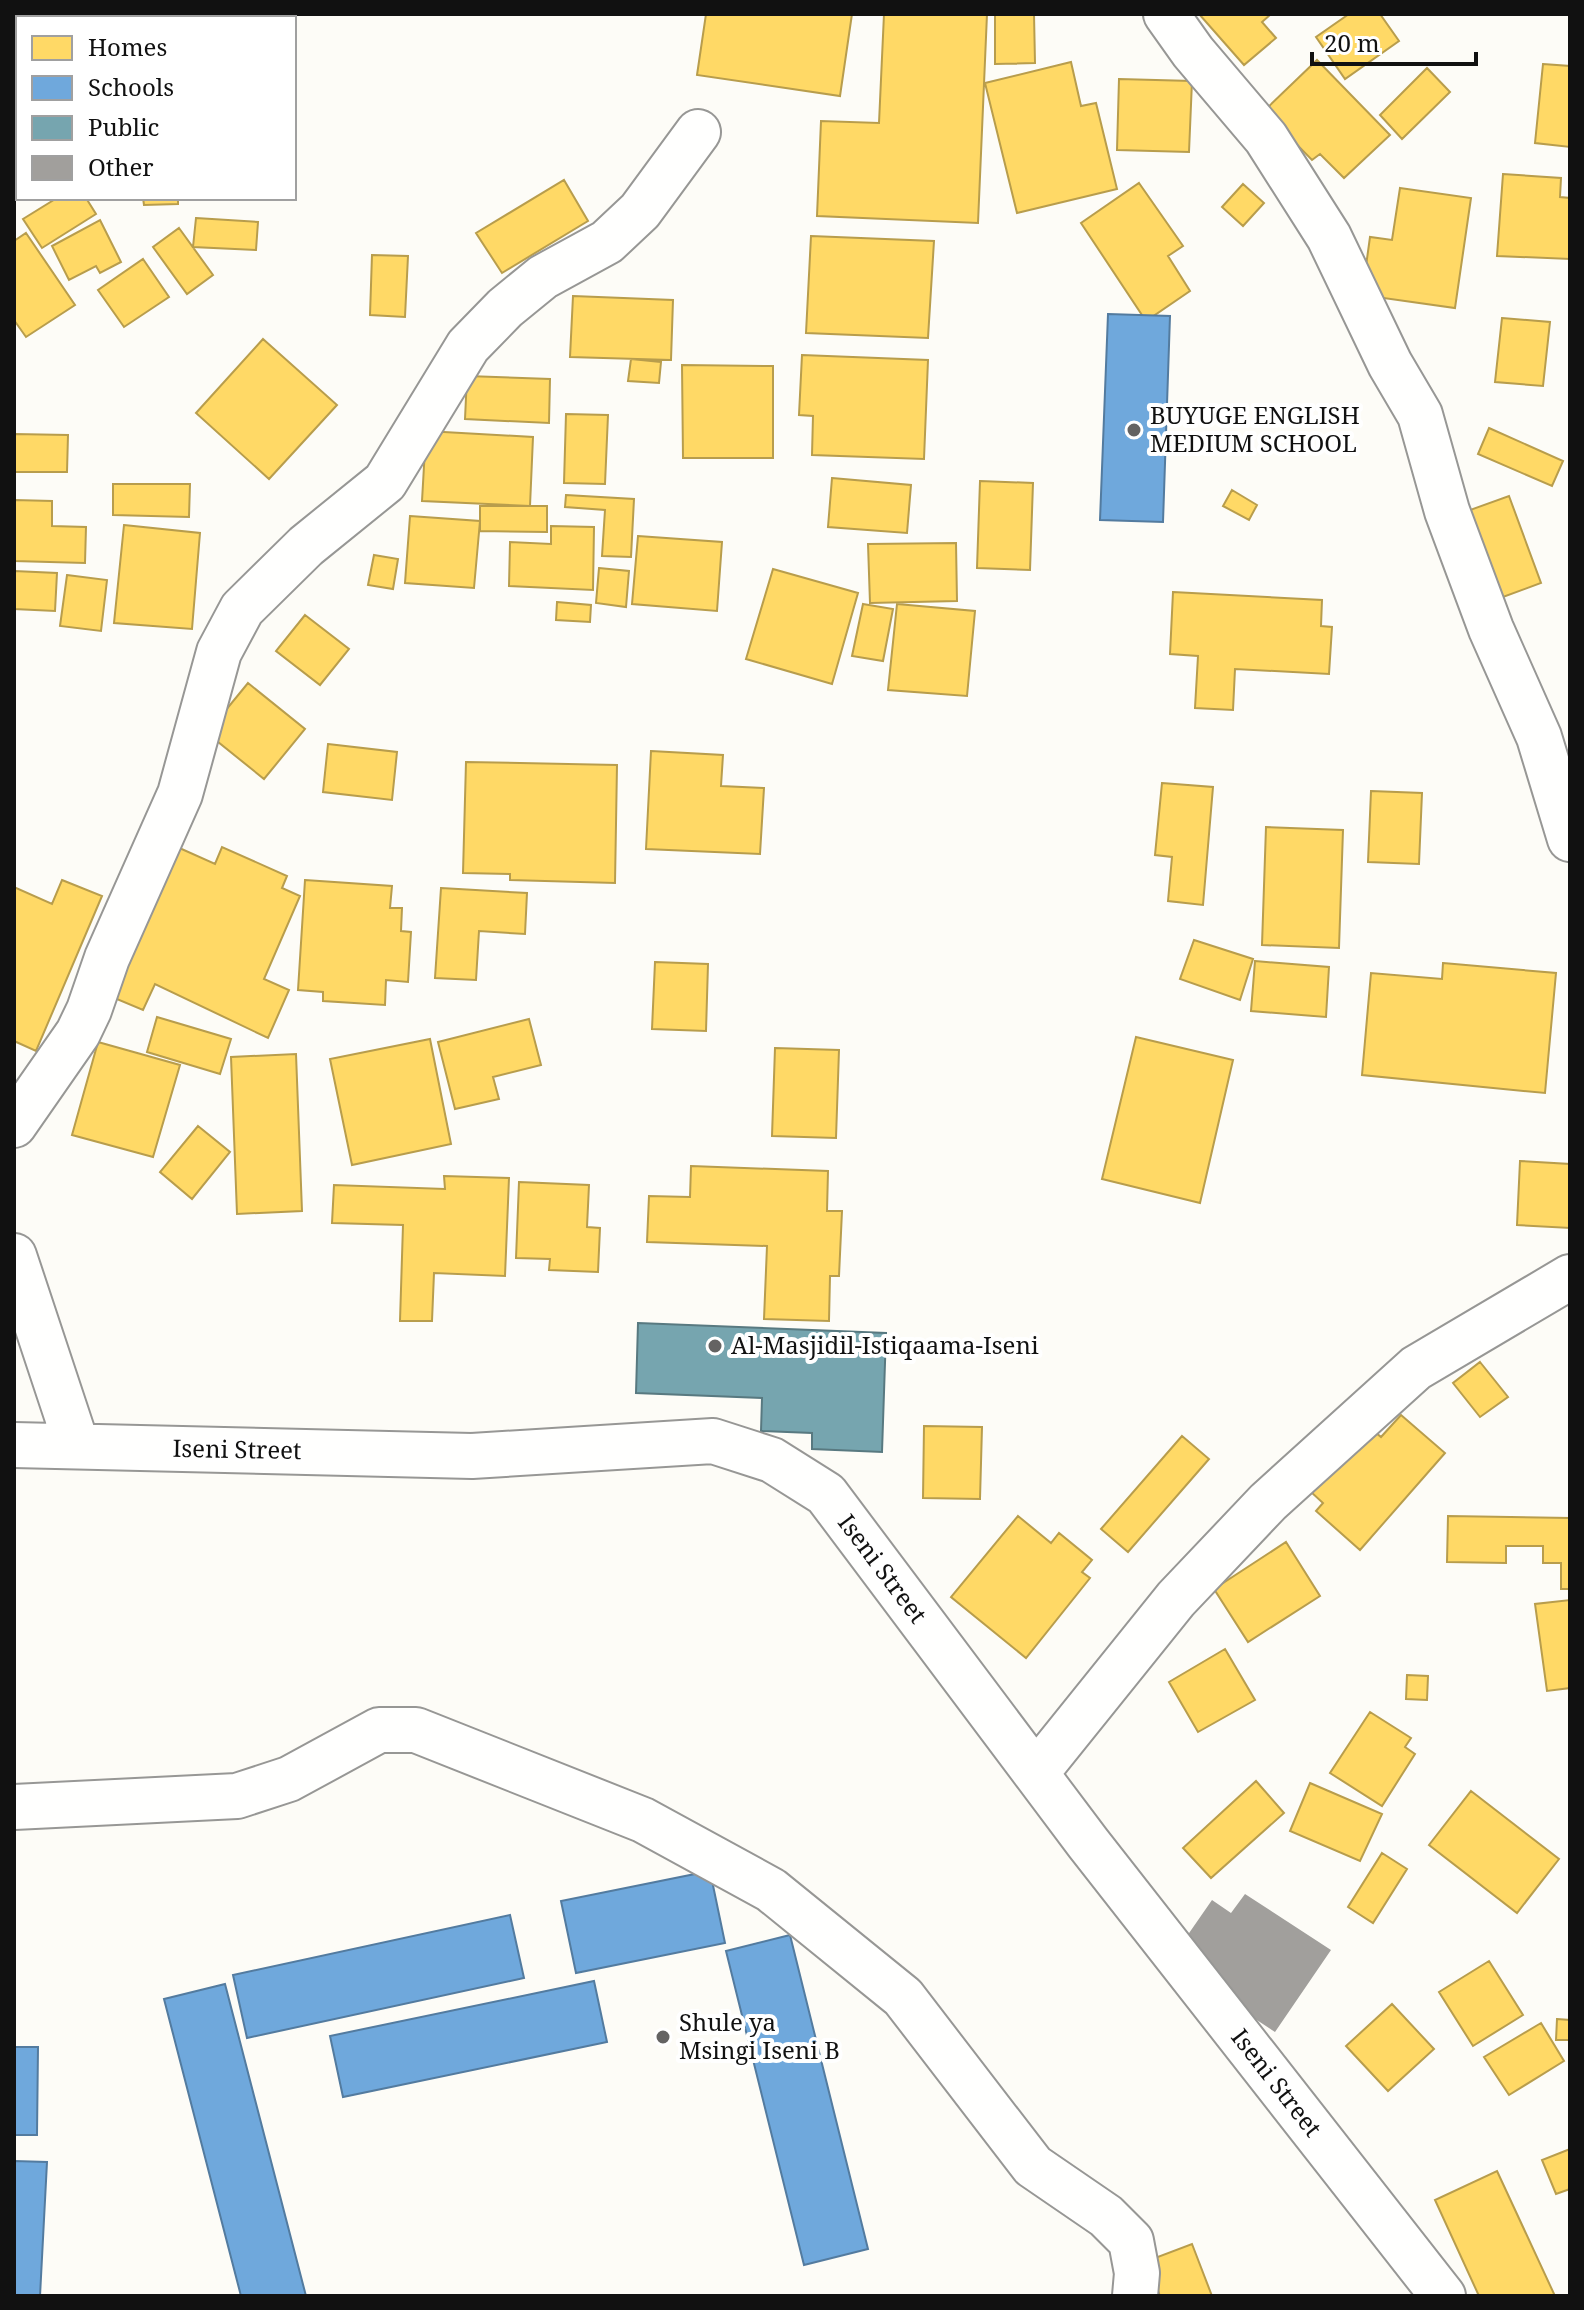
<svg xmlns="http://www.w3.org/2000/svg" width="1584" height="2310" font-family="'Noto Serif',serif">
<rect width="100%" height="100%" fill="#fdfcf7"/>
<!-- homes -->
<path fill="#ffd966" stroke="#b89d4c" stroke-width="2" d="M 706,14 L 852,14 L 840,96 L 697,75 Z
M 884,14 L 987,14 L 978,223 L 817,216 L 821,121 L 879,123 Z
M 995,14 L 1034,14 L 1035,63 L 995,64 Z
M 1199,14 L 1271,14 L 1262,22 L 1276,38 L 1244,65 Z
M 1349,14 L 1380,14 L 1399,41 L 1345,79 L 1316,37 Z
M 1317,60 L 1390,135 L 1344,178 L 1320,154 L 1312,160 L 1264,111 Z
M 1071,62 L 1081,106 L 1096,103 L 1117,189 L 1017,213 L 985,83 Z
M 1543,64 L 1570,66 L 1570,147 L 1535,143 Z
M 1427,68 L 1450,92 L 1402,139 L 1380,115 Z
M 1119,79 L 1192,81 L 1189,152 L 1117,150 Z
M 1503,174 L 1561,178 L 1560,197 L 1570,198 L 1570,259 L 1497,256 Z
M 564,180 L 588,221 L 502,273 L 476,233 Z
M 1139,183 L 1183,246 L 1168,256 L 1190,291 L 1146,321 L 1081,223 Z
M 1243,184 L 1264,203 L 1243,226 L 1222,207 Z
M 1400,188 L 1471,198 L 1455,308 L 1362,295 L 1370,237 L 1392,240 Z
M 57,198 L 86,198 L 96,214 L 42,248 L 23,219 Z
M 143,198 L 178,198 L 178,204 L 144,205 Z
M 196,218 L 258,222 L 256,250 L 193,247 Z
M 100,220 L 121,262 L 100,273 L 96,266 L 69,280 L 52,246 Z
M 179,228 L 213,275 L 187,294 L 153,247 Z
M 26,233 L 75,305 L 26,337 L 14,320 L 14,241 Z
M 811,236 L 934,241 L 928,338 L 806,333 Z
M 372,255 L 408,256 L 405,317 L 370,315 Z
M 143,259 L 169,297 L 124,327 L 98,290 Z
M 573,296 L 673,300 L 671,360 L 570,357 Z
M 1502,318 L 1550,322 L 1543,386 L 1495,382 Z
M 263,339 L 337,405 L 269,479 L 196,413 Z
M 802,355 L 928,360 L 924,459 L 812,455 L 813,416 L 799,415 Z
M 631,359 L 661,362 L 659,383 L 628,381 Z
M 682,365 L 773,366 L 773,458 L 683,458 Z
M 467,376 L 550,379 L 549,423 L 465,419 Z
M 566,414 L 608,415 L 605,484 L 564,483 Z
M 1489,428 L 1563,461 L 1552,486 L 1478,454 Z
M 426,431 L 533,437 L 530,506 L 422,501 Z
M 14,434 L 68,435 L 67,472 L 14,472 Z
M 832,478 L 911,485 L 907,533 L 828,527 Z
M 980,481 L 1033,483 L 1030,570 L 977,568 Z
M 113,484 L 190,484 L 189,517 L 113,515 Z
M 1232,490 L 1257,505 L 1249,520 L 1223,506 Z
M 566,495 L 634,499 L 631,557 L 602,556 L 605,510 L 565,507 Z
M 1509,496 L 1541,583 L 1503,597 L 1470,510 Z
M 14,500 L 52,501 L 52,526 L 86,527 L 85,563 L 14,561 Z
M 480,506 L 547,506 L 547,532 L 480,531 Z
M 410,516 L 480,521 L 474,588 L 405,583 Z
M 124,525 L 200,533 L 192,629 L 114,623 Z
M 551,526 L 594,527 L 593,590 L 509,586 L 510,542 L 551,544 Z
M 638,536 L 722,542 L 717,611 L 632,604 Z
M 956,543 L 957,601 L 870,603 L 868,544 Z
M 374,555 L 398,559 L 393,589 L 368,585 Z
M 599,568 L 629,571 L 626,607 L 596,603 Z
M 773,569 L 858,593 L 832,684 L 746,659 Z
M 14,571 L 57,573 L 55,611 L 14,609 Z
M 67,575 L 107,580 L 101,631 L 60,626 Z
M 1173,592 L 1322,600 L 1321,626 L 1332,627 L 1329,674 L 1235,669 L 1233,710 L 1195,708 L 1198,656 L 1170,654 Z
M 557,602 L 591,605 L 590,622 L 556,620 Z
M 863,604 L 893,609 L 883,661 L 852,656 Z
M 897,604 L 975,611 L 967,696 L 888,690 Z
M 305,615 L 349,649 L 320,685 L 276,651 Z
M 248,683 L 305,729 L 264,779 L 207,733 Z
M 328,744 L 397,752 L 392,800 L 323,792 Z
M 651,751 L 723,755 L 721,786 L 764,788 L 760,854 L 646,849 Z
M 466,762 L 617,765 L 615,883 L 510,880 L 510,874 L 463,873 Z
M 1162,783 L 1213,787 L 1203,905 L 1168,901 L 1172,857 L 1155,855 Z
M 1371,791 L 1422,793 L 1419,864 L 1368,862 Z
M 1266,827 L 1343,830 L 1339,948 L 1262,945 Z
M 166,842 L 215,864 L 222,847 L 287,876 L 282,888 L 300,896 L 264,979 L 289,990 L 268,1038 L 155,984 L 143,1010 L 100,992 Z
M 62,880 L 102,896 L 36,1051 L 14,1041 L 14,887 L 52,904 Z
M 305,880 L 392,886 L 390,908 L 402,908 L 401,931 L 411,932 L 408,982 L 386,980 L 385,1005 L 323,1001 L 323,992 L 298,990 Z
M 441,888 L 527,893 L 525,934 L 479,931 L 476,980 L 435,978 Z
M 1194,940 L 1253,959 L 1240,1000 L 1180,979 Z
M 1255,961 L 1329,967 L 1326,1017 L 1251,1011 Z
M 655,962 L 708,964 L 706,1031 L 652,1029 Z
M 1443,963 L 1556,973 L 1545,1093 L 1362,1075 L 1371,973 L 1442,979 Z
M 157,1017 L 231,1039 L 220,1074 L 147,1052 Z
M 529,1019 L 541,1065 L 493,1077 L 499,1099 L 455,1109 L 438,1042 Z
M 1136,1037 L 1233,1060 L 1200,1203 L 1102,1179 Z
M 430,1039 L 451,1144 L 352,1165 L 330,1059 Z
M 98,1042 L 180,1065 L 153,1157 L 72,1135 Z
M 775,1048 L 839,1050 L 836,1138 L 772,1136 Z
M 296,1054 L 302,1211 L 237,1214 L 231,1057 Z
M 198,1126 L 230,1152 L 192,1199 L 160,1172 Z
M 1520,1161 L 1570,1164 L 1570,1228 L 1517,1225 Z
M 691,1166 L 828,1171 L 827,1211 L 842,1211 L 839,1276 L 830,1276 L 829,1321 L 764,1319 L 767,1246 L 647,1242 L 649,1196 L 690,1197 Z
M 444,1176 L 509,1178 L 505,1276 L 434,1273 L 432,1321 L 400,1321 L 403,1225 L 332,1223 L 334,1185 L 445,1189 Z
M 519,1182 L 589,1185 L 587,1227 L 600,1228 L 598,1272 L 549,1270 L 550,1259 L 516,1258 Z
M 1480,1362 L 1508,1397 L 1480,1417 L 1453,1383 Z
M 1401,1415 L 1445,1453 L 1360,1550 L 1316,1511 L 1323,1503 L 1311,1492 L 1368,1426 L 1381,1437 Z
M 924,1426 L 982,1427 L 980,1499 L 923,1498 Z
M 1182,1436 L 1209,1459 L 1128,1552 L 1101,1529 Z
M 1018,1516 L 1051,1543 L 1059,1533 L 1092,1560 L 1082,1572 L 1090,1578 L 1026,1658 L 951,1597 Z
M 1448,1516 L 1570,1518 L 1570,1589 L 1561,1589 L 1561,1563 L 1543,1563 L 1543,1546 L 1506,1546 L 1506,1563 L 1447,1562 Z
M 1286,1542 L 1320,1596 L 1248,1642 L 1214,1589 Z
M 1570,1600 L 1570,1688 L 1547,1691 L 1535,1604 Z
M 1225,1649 L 1255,1700 L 1198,1732 L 1169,1682 Z
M 1407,1675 L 1428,1676 L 1427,1700 L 1406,1699 Z
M 1370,1712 L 1411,1738 L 1405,1747 L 1415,1754 L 1382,1806 L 1330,1773 Z
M 1256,1781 L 1284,1813 L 1211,1878 L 1183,1848 Z
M 1310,1783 L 1382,1814 L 1360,1861 L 1290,1831 Z
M 1471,1791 L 1559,1859 L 1517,1913 L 1429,1845 Z
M 1382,1853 L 1407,1869 L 1373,1923 L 1348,1907 Z
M 1489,1961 L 1523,2015 L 1473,2046 L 1439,1992 Z
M 1392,2004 L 1434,2049 L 1388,2091 L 1346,2046 Z
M 1557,2019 L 1570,2020 L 1570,2040 L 1556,2040 Z
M 1541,2023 L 1564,2061 L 1509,2095 L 1484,2057 Z
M 1570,2149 L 1570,2189 L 1556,2194 L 1542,2160 Z
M 1497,2171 L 1555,2296 L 1479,2296 L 1435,2200 Z
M 1192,2244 L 1212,2296 L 1160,2296 L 1147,2261 Z"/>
<!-- schools -->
<path fill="#6fa8dc" stroke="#537b9f" stroke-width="2" d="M 1108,314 L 1170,316 L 1163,522 L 1100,520 Z
M 710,1871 L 725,1943 L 576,1973 L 561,1901 Z
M 510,1915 L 524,1978 L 247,2038 L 233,1975 Z
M 790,1935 L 868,2249 L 804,2265 L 726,1951 Z
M 594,1981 L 607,2042 L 343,2097 L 330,2036 Z
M 225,1984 L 306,2296 L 241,2296 L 164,1999 Z
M 14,2047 L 38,2047 L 37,2135 L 14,2135 Z
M 14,2161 L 47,2162 L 40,2296 L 14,2296 Z"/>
<!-- public -->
<path fill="#76a5af" stroke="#587980" stroke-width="2" d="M 638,1323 L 886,1333 L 882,1452 L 812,1449 L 812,1433 L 761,1431 L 762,1398 L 636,1393 Z"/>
<!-- building -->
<path fill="#a19f9c" d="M 1245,1894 L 1331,1950 L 1275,2032 L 1196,1980 L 1178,1949 L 1212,1900 L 1231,1913 Z"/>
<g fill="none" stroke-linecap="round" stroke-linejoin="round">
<defs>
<path id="minor" d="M 1166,14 L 1193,52 L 1266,138 L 1329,237 L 1390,364 L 1420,415 L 1447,511 L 1491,629 L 1539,737 L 1570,839
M 14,1125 L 78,1033 L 89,1010 L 107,958 L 180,794 L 219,652 L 242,609 L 306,546 L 385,482 L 468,346 L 505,308 L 543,277 L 607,242 L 640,211 L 698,132
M 14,1256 L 77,1446
M 14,1445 L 472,1456 L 713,1441 L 772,1460 L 826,1494 L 1088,1843 L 1443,2296
M 1036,1773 L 1176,1599 L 1268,1502 L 1416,1368 L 1570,1277
M 14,1807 L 237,1796 L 289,1779 L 379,1730 L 416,1730 L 643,1820 L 771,1890 L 903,1997 L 1033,2166 L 1106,2216 L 1131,2241 L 1137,2273 L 1135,2296"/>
</defs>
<!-- minor casing -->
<use href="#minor" stroke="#979795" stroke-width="48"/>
<!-- minor -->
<use href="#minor" stroke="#fffffe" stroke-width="44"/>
</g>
<!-- markers -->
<g fill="#646362" stroke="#fff" stroke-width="3">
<circle cx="1134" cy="430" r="8"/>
<circle cx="715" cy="1346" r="8"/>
<circle cx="663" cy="2037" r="8"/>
</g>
<g text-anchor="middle" stroke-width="8" stroke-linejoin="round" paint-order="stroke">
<!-- poi labels -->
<g font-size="24" fill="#111" stroke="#fff" text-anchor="start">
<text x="1150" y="424">BUYUGE ENGLISH<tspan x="1150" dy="28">MEDIUM SCHOOL</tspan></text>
<text x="731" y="1354">Al-Masjidil-Istiqaama-Iseni</text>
<text x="679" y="2031">Shule ya<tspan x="679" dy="28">Msingi Iseni B</tspan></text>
</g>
<!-- street labels -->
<g font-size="24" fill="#111" stroke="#fff">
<text transform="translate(237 1450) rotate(1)" y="8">Iseni Street</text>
<text transform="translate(882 1569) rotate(53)" y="8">Iseni Street</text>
<text transform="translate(1276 2083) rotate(52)" y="8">Iseni Street</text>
</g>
</g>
<!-- border -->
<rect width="1584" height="2310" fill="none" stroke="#111111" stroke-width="32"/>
<!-- legend -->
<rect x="16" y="16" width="280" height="184" fill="#ffffff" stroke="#a0a0a0" stroke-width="2"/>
<rect x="32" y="36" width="40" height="24" fill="#ffd966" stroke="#a0a0a0" stroke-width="2"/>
<text x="88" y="56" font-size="24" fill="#111111">Homes</text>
<rect x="32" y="76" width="40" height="24" fill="#6fa8dc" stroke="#a0a0a0" stroke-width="2"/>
<text x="88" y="96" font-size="24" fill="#111111">Schools</text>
<rect x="32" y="116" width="40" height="24" fill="#76a5af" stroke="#a0a0a0" stroke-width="2"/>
<text x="88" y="136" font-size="24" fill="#111111">Public</text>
<rect x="32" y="156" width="40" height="24" fill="#a19f9c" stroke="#a0a0a0" stroke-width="2"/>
<text x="88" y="176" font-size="24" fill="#111111">Other</text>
<!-- scale -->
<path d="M1312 52v12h164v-12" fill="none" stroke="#111111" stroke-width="4"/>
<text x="1324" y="52" font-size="24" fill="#111111" stroke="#ffffff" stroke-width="6" paint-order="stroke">20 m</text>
</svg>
